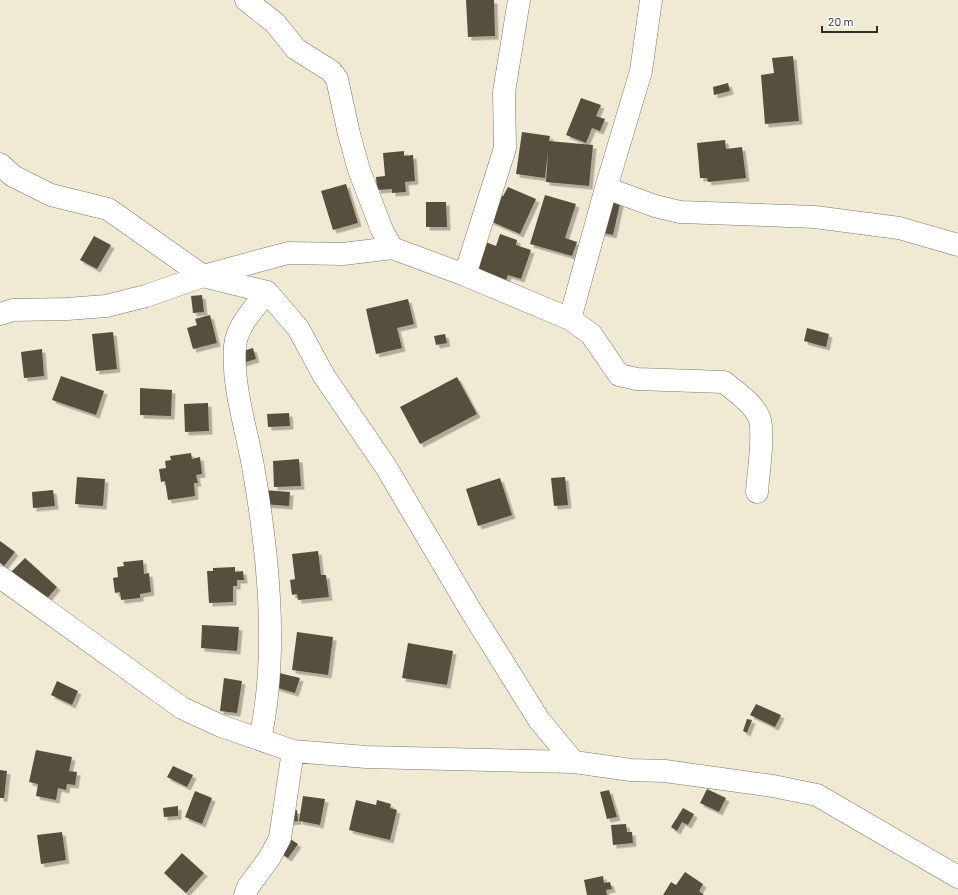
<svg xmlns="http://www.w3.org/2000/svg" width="958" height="895" font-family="Barlow,sans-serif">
<defs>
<filter id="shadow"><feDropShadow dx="3.5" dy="3.5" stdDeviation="0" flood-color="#0004"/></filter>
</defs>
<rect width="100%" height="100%" fill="#f0e9d4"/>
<!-- building -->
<path fill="#56503e" filter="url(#shadow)" d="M 466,0 L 494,0 L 495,36 L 468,37 Z
M 793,56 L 799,121 L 765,124 L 761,75 L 774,73 L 772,58 Z
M 728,83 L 730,91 L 714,95 L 713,87 Z
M 581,98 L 601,105 L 596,116 L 605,119 L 600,131 L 592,128 L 586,143 L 566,135 Z
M 522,132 L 550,136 L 549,141 L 593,145 L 589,186 L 546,182 L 548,151 L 545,178 L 516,174 Z
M 725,140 L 726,149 L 742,147 L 746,178 L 708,182 L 707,178 L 700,178 L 697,143 Z
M 404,151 L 404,156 L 413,155 L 415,181 L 405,182 L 406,192 L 392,193 L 392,189 L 377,190 L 376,177 L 385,176 L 383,153 Z
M 346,184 L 358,223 L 333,230 L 321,191 Z
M 508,187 L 536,199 L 520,234 L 490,221 L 495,193 L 503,196 Z
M 545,195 L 576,204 L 565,238 L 577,242 L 572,256 L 530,244 Z
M 608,196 L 621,199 L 613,235 L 600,232 Z
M 426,202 L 446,202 L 447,227 L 426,227 Z
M 500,234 L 517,240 L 516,245 L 531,250 L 521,279 L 508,275 L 504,286 L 472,275 L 483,241 L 496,246 Z
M 94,236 L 111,245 L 97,269 L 80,260 Z
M 202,295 L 204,312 L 193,313 L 191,296 Z
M 408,299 L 414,324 L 397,328 L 402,348 L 376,354 L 366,309 Z
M 210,315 L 217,343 L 193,349 L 187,328 L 197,325 L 195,319 Z
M 807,328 L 829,334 L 826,347 L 804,341 Z
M 113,332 L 117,369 L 96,371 L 92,334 Z
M 445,334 L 447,343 L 436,345 L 434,336 Z
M 253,348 L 256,359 L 239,364 L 236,353 Z
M 42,349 L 44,376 L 24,378 L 21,352 Z
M 61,376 L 104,391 L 96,415 L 52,400 Z
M 457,377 L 477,414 L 420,444 L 400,407 Z
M 140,388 L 172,390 L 171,416 L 140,415 Z
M 208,403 L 209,431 L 185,432 L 184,404 Z
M 289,413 L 290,426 L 268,427 L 267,414 Z
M 191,453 L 192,459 L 200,457 L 202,474 L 196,475 L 198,483 L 194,483 L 195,496 L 168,500 L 165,481 L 161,482 L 159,469 L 166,468 L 165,461 L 171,460 L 170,456 Z
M 299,459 L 301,486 L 274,487 L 273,461 Z
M 77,477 L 105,479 L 103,506 L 75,504 Z
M 565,477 L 568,505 L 554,506 L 551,478 Z
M 500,478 L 512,515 L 478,526 L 466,489 Z
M 53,490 L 55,506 L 33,508 L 32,492 Z
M 264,490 L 290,492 L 289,506 L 263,504 Z
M 0,541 L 15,552 L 4,566 L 0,563 Z
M 318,551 L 321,575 L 326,575 L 329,597 L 298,600 L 297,594 L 292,595 L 290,580 L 295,579 L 292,554 Z
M 25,558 L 57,587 L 44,602 L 11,572 Z
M 143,560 L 144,574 L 149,573 L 151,592 L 140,594 L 140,598 L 121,600 L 120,592 L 115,593 L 113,578 L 118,577 L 117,567 L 124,566 L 123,562 Z
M 235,567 L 235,572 L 243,571 L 244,580 L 237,580 L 237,586 L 233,586 L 233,602 L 209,603 L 207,571 L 213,571 L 213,568 Z
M 202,625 L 239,627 L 237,651 L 201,648 Z
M 297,632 L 333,637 L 328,675 L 292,670 Z
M 408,643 L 453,651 L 447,685 L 402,678 Z
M 275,672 L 300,678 L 295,693 L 271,686 Z
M 224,678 L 242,681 L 237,713 L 220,711 Z
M 57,681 L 78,691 L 72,705 L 51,695 Z
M 756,704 L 781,715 L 775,727 L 750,715 Z
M 747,719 L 752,720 L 747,733 L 743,731 Z
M 36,750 L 72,757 L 69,771 L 77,772 L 75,785 L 67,784 L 66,790 L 58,788 L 56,800 L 36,796 L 38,784 L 29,782 Z
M 173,766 L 193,775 L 187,787 L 167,777 Z
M 0,770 L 7,771 L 4,798 L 0,798 Z
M 707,789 L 726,798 L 719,812 L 700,803 Z
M 609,790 L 617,817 L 607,819 L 600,792 Z
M 195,791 L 212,798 L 202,824 L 185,817 Z
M 303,796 L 325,799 L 320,825 L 299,821 Z
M 356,800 L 376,805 L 377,800 L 391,804 L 390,808 L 397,810 L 390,840 L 349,830 Z
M 178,806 L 178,816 L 164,817 L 163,808 Z
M 683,808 L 694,814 L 688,825 L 682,822 L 677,831 L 671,827 Z
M 297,810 L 298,821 L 289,822 L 288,811 Z
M 626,824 L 627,832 L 632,832 L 633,843 L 613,845 L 611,825 Z
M 62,832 L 66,860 L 41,864 L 37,835 Z
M 289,838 L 298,844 L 288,858 L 279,852 Z
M 182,853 L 204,873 L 186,893 L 164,873 Z
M 685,872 L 703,884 L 699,891 L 704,895 L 663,895 L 671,882 L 676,885 Z
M 603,876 L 604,883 L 610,882 L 612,889 L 606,890 L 607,895 L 587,895 L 584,880 Z"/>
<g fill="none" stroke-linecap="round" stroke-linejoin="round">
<defs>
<path id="minor" d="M 246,0 L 275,23 L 296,49 L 331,71 L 337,79 L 349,134 L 359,170 L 382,230 L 392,248
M 0,164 L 13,176 L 51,195 L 108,209 L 203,276 L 267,292 L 298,328 L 324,376 L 386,467 L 471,611 L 539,720 L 574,762 L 631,770 L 665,771 L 773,786 L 817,795 L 958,877
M 606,188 L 655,206 L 680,212 L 815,217 L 899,228 L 958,245
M 465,275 L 505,148 L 504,92 L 519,0
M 0,314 L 13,310 L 67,309 L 106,306 L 146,296 L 203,276 L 288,253 L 343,254 L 392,248 L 465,275 L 570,319 L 591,334 L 619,375 L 637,379 L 724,382 C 735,391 753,403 759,417 C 765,433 758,474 757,492
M 570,319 L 606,188 L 641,71 L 651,0
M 0,577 L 182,708 L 221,726 L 293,751 L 366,757 L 574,762
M 260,739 C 279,653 268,552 253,466 C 246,427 232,386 235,346 C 237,325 255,308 267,292
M 245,895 L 248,887 L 270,857 L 280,838 L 293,751"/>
</defs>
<!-- minor casing -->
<use href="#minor" stroke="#7f7966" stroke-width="23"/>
<!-- minor -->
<use href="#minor" stroke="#fff" stroke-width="22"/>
</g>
<!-- scale -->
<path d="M822 26v6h55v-6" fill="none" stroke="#2f2d25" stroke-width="2"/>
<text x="828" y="26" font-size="12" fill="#2f2d25" stroke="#ffffff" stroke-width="3" paint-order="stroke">20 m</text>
</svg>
